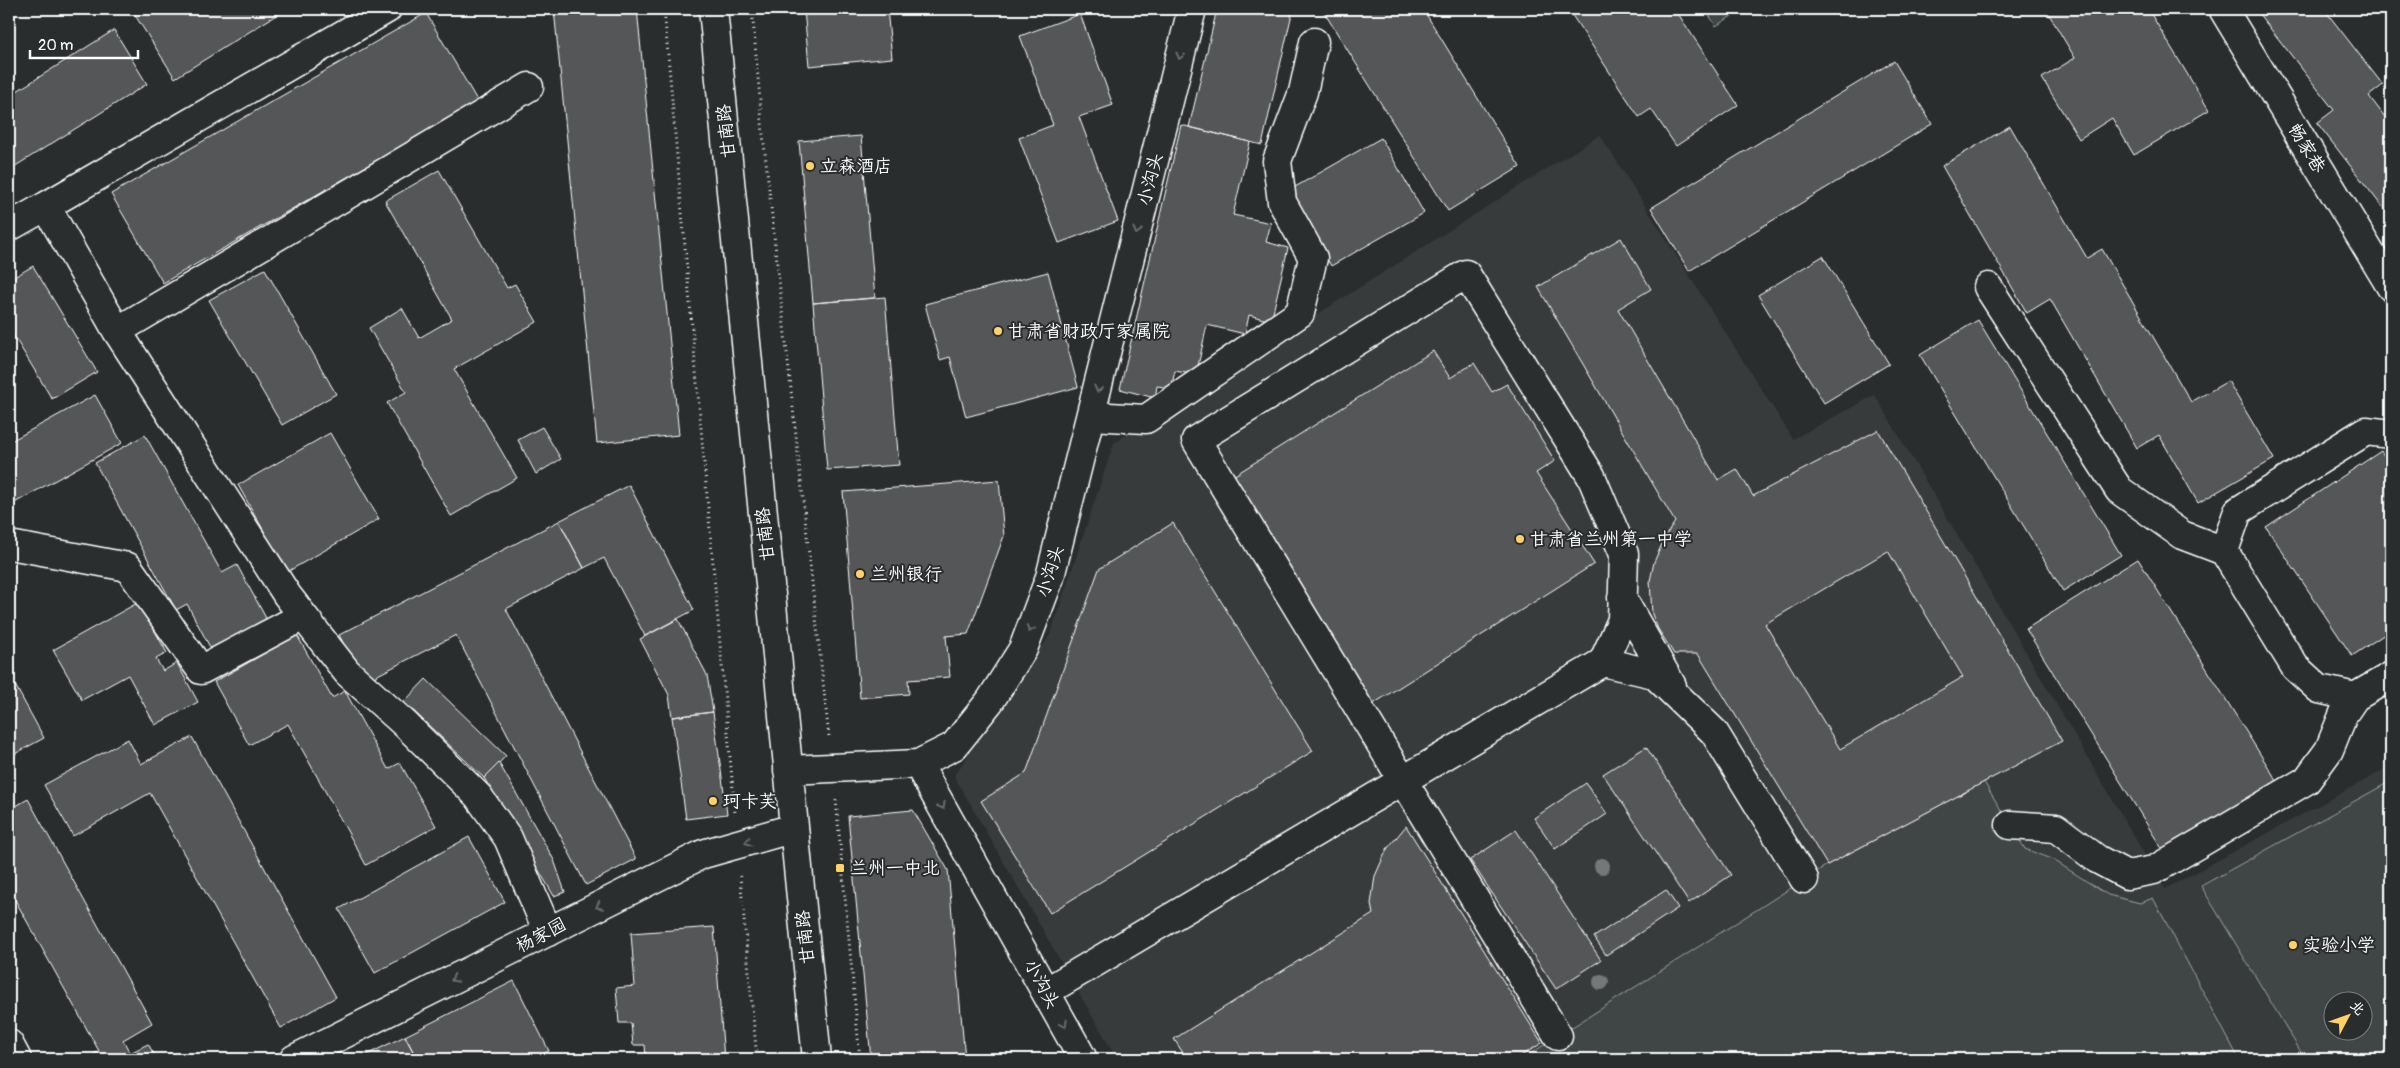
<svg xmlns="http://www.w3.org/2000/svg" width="2400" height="1068" font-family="Pangolin,'LXGW WenKai TC',sans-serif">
<rect width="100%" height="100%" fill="#2a2d2e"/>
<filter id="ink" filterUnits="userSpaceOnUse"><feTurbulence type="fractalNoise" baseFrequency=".02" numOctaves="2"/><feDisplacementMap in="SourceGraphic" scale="10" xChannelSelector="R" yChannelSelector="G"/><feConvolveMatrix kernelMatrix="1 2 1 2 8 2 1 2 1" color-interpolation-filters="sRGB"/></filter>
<g filter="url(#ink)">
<!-- built -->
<path fill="#373a3b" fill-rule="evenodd" d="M 1600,135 L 1793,439 L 1875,395 L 2165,889 L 2391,766 L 2391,1059 L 1117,1059 L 954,776 L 1050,635 L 1114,443 ZM 2332,1000 L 2362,1000 L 2362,1030 L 2332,1030 Z"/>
<!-- green -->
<path fill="#414445" stroke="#a0a2a2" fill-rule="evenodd" d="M 1705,9 L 1743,9 L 1716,26 Z
M 2391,781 L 2391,1059 L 2305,1059 L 2201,886 ZM 2332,1000 L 2362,1000 L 2362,1030 L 2332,1030 Z
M 1984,782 L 2025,849 L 2052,859 L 2108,895 L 2140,903 L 2153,898 L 2239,1059 L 1522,1059 L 1827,865 Z"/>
<!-- building -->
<path fill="#555758" stroke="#fff" fill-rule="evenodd" d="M 131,9 L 286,9 L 175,78 Z
M 554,9 L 637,9 L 679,435 L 597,443 Z
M 804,9 L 887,9 L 892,58 L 809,66 Z
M 1217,9 L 1293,9 L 1262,145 L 1189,127 Z
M 1322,9 L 1423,9 L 1520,167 L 1448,211 Z
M 1568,9 L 1675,9 L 1738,105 L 1676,146 L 1651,109 L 1639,117 Z
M 2051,9 L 2148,9 L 2209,110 L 2134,155 L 2112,118 L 2079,139 L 2042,78 L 2075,58 L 2047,11 Z
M 2255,9 L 2324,9 L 2383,85 L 2369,96 L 2391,125 L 2391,218 L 2317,123 L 2334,110 Z
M 426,13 L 478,102 L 163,283 L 111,194 Z
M 1080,14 L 1113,105 L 1079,117 L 1118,221 L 1059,243 L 1019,138 L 1053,125 L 1020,36 Z
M 114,30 L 147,84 L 9,170 L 9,96 Z
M 1894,61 L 1932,124 L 1689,271 L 1651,208 Z
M 1181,125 L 1250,142 L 1233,215 L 1271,223 L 1266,242 L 1288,248 L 1271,321 L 1249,315 L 1245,334 L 1207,325 L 1196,375 L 1175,371 L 1171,388 L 1157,386 L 1155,398 L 1120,389 Z
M 2010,126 L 2087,258 L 2102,249 L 2191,402 L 2228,381 L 2274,459 L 2198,503 L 2159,435 L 2137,448 L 2050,299 L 2027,313 L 1942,166 Z
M 861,136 L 875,298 L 813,303 L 799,141 Z
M 1381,138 L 1424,213 L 1331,266 L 1288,191 Z
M 439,170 L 507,288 L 515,284 L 537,322 L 454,369 L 517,478 L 451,516 L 387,403 L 406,392 L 369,328 L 402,308 L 419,338 L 452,319 L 385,201 Z
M 1621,238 L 1651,289 L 1618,309 L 1718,480 L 1737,469 L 1753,496 L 1878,430 L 2062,741 L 1827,865 L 1698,654 L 1674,654 L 1658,629 L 1652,614 L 1650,581 L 1654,562 L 1666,535 L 1675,522 L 1538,287 ZM 1888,551 L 1963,677 L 1840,749 L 1765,624 Z
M 1823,256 L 1889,364 L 1824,403 L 1758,295 Z
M 33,266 L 97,372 L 52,399 L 9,328 L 9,280 Z
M 265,269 L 336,394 L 282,425 L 209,300 Z
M 1048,272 L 1078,387 L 966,417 L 950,357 L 940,360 L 925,304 Z
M 885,297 L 899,465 L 827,470 L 813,303 Z
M 1978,320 L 2121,555 L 2063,591 L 1920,355 Z
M 1433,351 L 1450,378 L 1474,363 L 1492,392 L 1507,384 L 1555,461 L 1536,473 L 1594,564 L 1373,704 L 1230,478 Z
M 95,395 L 122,443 L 9,506 L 9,442 Z
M 542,427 L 561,459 L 536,474 L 518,440 Z
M 330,433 L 379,519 L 287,572 L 238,485 Z
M 145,435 L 222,573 L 237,565 L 267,620 L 212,651 L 187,604 L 176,610 L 95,463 Z
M 2381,451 L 2391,467 L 2391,630 L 2352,656 L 2266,527 Z
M 999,480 L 1004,536 L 968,634 L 946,636 L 950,677 L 908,680 L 909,694 L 860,698 L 843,492 Z
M 629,485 L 694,610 L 645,636 L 604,558 L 584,568 L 559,521 Z
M 559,521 L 584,568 L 506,609 L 636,859 L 586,885 L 456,635 L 364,682 L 339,635 Z
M 1173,523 L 1313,751 L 1050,913 L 981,801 L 1026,773 L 1099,569 Z
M 2138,559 L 2277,781 L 2164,852 L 2026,629 Z
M 139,602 L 167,653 L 156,659 L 163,671 L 177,663 L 198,702 L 155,725 L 128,675 L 82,700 L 53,650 Z
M 678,619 L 707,675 L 713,712 L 672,717 L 669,695 L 640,639 Z
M 297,635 L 332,698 L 345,691 L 388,769 L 400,763 L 436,826 L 366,865 L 288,724 L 249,745 L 214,682 Z
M 9,674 L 44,738 L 9,757 Z
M 426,679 L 506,756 L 484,778 L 404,702 Z
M 713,712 L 727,814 L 686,819 L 672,717 Z
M 192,737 L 336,997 L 281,1028 L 150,793 L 73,836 L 44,785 L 128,739 L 141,764 Z
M 1646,747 L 1731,875 L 1689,903 L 1603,774 Z
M 499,763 L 554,860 L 565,892 L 554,896 L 484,778 Z
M 1586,783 L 1607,814 L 1555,849 L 1534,818 Z
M 28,799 L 152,1023 L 123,1040 L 130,1053 L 148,1044 L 157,1059 L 85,1059 L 99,1051 L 9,889 L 9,810 Z
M 913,810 L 948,870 L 965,1059 L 871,1059 L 848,816 Z
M 1406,826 L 1542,1043 L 1516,1059 L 1187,1059 L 1174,1039 L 1373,914 L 1371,904 L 1375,876 L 1387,849 Z
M 1516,830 L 1601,960 L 1556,989 L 1470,860 Z
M 469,837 L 505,902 L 375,973 L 339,909 Z
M 1666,890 L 1678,908 L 1606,955 L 1594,937 Z
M 714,927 L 724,1059 L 646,1059 L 645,1045 L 633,1045 L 631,1023 L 619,1023 L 616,988 L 635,986 L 631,933 Z
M 514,981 L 549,1051 L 532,1059 L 417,1059 L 405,1036 Z
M 405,1036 L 417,1059 L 358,1059 Z"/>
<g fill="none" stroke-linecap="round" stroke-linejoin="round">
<defs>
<path id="minor" d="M 387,9 L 46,206 L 117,331 L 287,595 L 347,672 L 406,725 L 478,796 L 508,838 L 548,932
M 713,9 L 817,1059
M 2223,9 L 2391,287
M 9,227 L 46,206
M 1988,287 L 2119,490 L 2182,535 L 2224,551
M 117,331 L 529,87
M 1091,416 L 1146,419 L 1300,313 L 1313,258 L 1282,202 L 1277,161 L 1303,92 L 1314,42
M 15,546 L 128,567 L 201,670 L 303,616
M 1622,598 L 1672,686
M 1603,662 L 1654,674 L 1714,732 L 1804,879
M 2355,697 L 2319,689 L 2295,667 L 2224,551 L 2238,511 L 2366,431 L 2391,434
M 918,764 L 1083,1059
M 788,770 L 918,764 L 954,746 L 990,701 L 1023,649 L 1050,577 L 1192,9
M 2010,825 L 2056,828 L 2097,859 L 2127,875 L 2154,870 L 2307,780 L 2329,750 L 2344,713 L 2355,697 L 2391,676
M 1047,991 L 1603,662 L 1622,620 L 1624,554 L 1591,476 L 1466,274 L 1196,440 L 1558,1036
M 9,1044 L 17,1059
M 294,1059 L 703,854 L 794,828"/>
</defs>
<!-- minor casing -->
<use href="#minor" stroke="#fff" stroke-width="31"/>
<!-- path -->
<path stroke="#fff" stroke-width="3" stroke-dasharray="1 4" stroke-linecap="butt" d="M 664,9 L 735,813
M 752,9 L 763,134 L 829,737
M 836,800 L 860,1059
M 740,876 L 757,1059"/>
<!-- minor -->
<use href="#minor" stroke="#2a2d2e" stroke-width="28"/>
</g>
<!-- trees -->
<g fill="#757778">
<circle cx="1602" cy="866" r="8"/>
<circle cx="1601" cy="982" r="8"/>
</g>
<!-- one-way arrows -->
<defs><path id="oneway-chevron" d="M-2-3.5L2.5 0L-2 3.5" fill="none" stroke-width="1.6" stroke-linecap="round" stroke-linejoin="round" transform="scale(1.25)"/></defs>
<g stroke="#6a6c6d">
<use href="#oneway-chevron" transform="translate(1180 56) rotate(104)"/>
<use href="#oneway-chevron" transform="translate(1137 231) rotate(104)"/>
<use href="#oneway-chevron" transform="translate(1098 389) rotate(104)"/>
<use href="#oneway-chevron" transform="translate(1030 629) rotate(111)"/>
<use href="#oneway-chevron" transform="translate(942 806) rotate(61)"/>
<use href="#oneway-chevron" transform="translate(748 842) rotate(164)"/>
<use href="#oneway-chevron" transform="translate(599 906) rotate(153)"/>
<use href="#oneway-chevron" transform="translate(454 979) rotate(153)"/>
<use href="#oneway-chevron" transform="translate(1064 1024) rotate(62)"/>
</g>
</g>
<!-- markers -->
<g fill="#ffd166" stroke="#2a2d2e" stroke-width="2">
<circle cx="810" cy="166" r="5"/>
<circle cx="998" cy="331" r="5"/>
<circle cx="1520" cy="539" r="5"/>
<circle cx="860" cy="574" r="5"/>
<circle cx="713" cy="801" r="5"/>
<rect x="835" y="863" width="10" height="10" rx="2.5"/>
<circle cx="2293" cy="945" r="5"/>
</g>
<g text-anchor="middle" stroke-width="4" stroke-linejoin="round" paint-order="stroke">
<!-- street labels -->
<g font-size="18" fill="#fff" stroke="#2a2d2e">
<text transform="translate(726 131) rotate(-96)" y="6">甘南路</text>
<text transform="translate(2307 148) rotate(59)" y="6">畅家巷</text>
<text transform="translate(1150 179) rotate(-76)" y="6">小沟头</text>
<text transform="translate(765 534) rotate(-96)" y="6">甘南路</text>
<text transform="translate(1050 571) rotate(-73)" y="6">小沟头</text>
<text transform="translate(541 935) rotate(-27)" y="6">杨家园</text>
<text transform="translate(805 937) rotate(-96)" y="6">甘南路</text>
<text transform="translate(1042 984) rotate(61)" y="6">小沟头</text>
</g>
<!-- poi labels -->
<g font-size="18" fill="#fff" stroke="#2a2d2e" text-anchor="start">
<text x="820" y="172">立森酒店</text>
<text x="1008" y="337">甘肃省财政厅家属院</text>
<text x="1530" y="545">甘肃省兰州第一中学</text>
<text x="870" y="580">兰州银行</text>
<text x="723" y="807">珂卡芙</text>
<text x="850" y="874">兰州一中北</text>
<text x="2303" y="951">实验小学</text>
</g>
</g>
<!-- margin -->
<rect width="2400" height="1068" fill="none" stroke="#2a2d2e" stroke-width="30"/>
<rect x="15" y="15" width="2370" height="1038" fill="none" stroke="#fff" stroke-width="2" filter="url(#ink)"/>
<!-- north arrow -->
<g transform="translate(2348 1016) rotate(49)"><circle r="24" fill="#2a2d2e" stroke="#7f8182"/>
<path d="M0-4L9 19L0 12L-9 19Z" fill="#ffd166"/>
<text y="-8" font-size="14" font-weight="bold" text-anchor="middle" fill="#ffffff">北</text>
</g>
<!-- scale -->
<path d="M30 50v8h108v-8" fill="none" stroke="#ffffff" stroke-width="2.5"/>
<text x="38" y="50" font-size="15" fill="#ffffff" stroke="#2a2d2e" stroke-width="4" paint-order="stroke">20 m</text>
</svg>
